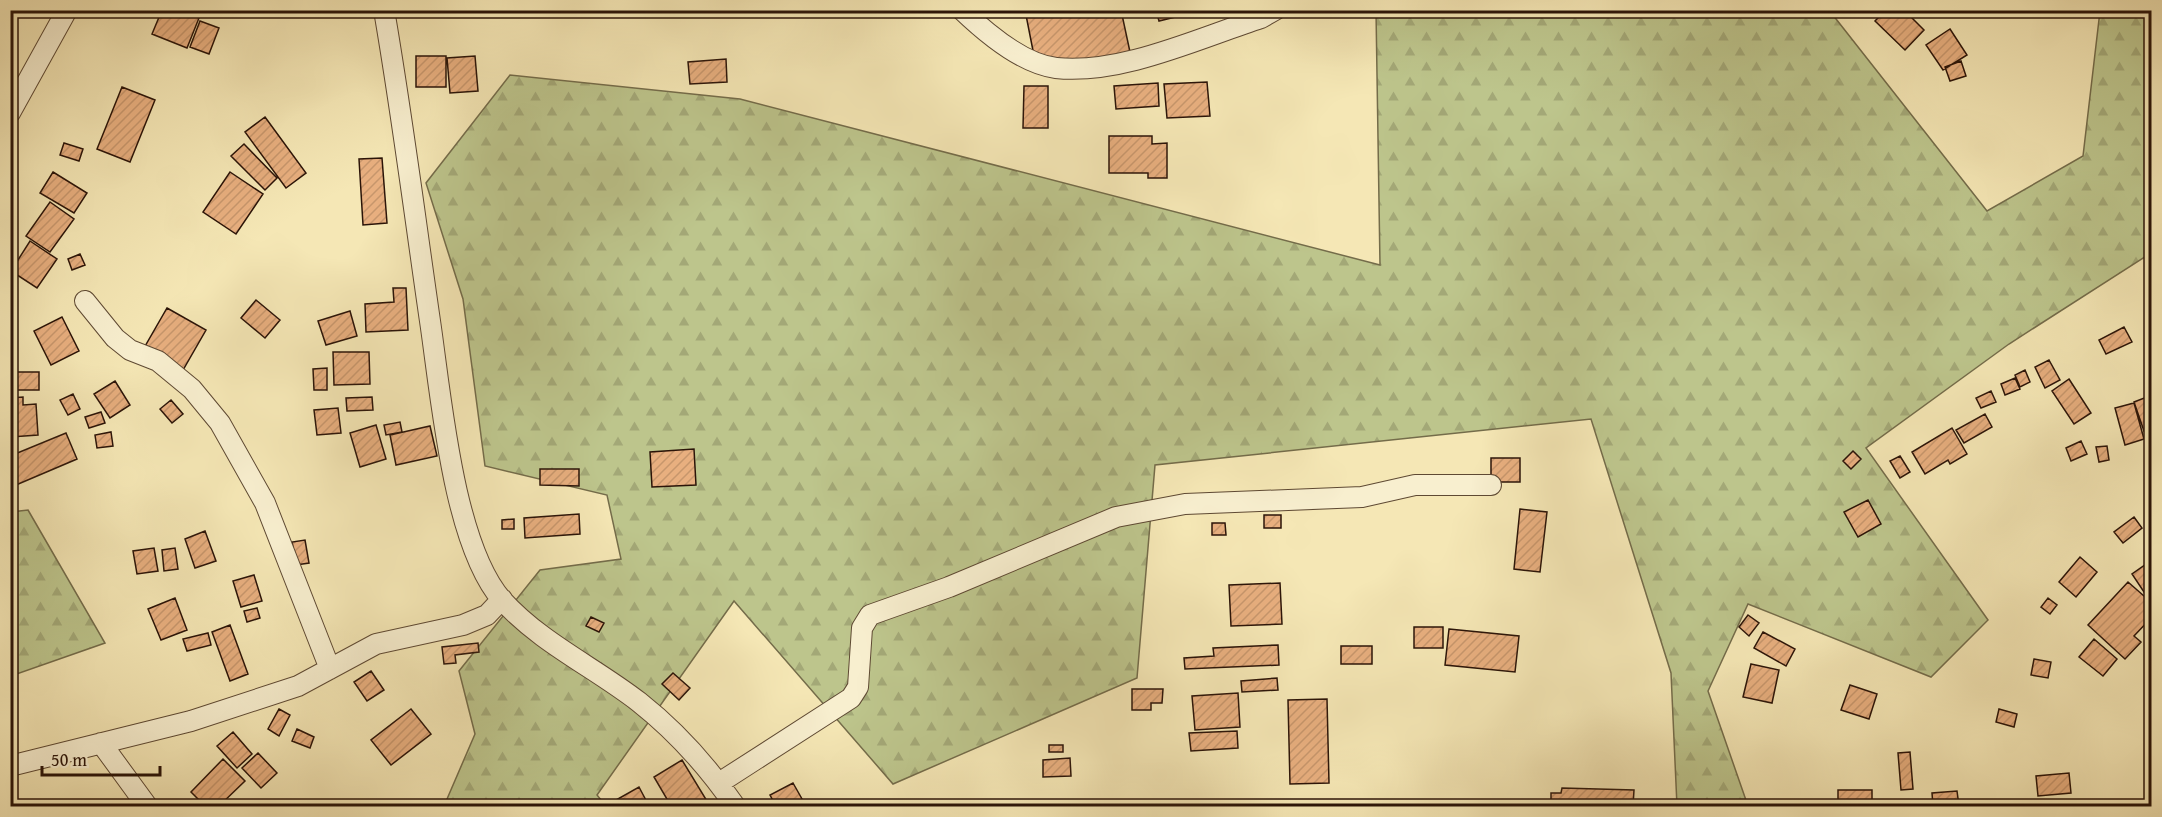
<svg xmlns="http://www.w3.org/2000/svg" width="2162" height="817" font-family="'Gentium Book Plus',serif">
<defs>
<pattern id="forest-firs" width="22" height="20" patternUnits="userSpaceOnUse" patternTransform="scale(1.5)"><rect width="22" height="20" fill="#bdc58c"/><path d="M5 1l3.5 6h-7zM16 11l3.5 6h-7z" fill="#a3a877"/></pattern>
<pattern id="building-hatch" width="6" height="6" patternUnits="userSpaceOnUse" patternTransform="scale(1.5)"><rect width="6" height="6" fill="#e8af7f"/><path d="M-1 1l2-2M0 6l6-6M5 7l2-2" fill="none" stroke="#c7966c"/></pattern>
</defs>
<rect width="100%" height="100%" fill="#f5e7b5"/>
<filter id="stains"><feTurbulence type="fractalNoise" baseFrequency=".00333" numOctaves="4"/><feColorMatrix values="0 0 0 0 .2 0 0 0 0 .09 0 0 0 0 .02 0 0 0 .5 -.17"/></filter>
<radialGradient id="worn" r=".72"><stop offset=".6" stop-color="#630" stop-opacity="0"/><stop offset="1" stop-color="#630" stop-opacity=".3"/></radialGradient>
<!-- forest -->
<path fill="url(#forest-firs)" stroke="#746c4a" stroke-width="1.5" d="M 1829,10 L 1987,211 L 2083,156 L 2100,11 L 2151,11 L 2151,253 L 2009,344 L 1866,448 L 1988,620 L 1931,677 L 1748,604 L 1708,691 L 1748,806 L 1677,806 L 1671,673 L 1591,419 L 1155,465 L 1137,678 L 893,784 L 734,601 L 597,795 L 606,806 L 444,806 L 475,734 L 459,671 L 540,570 L 621,559 L 607,495 L 485,466 L 463,299 L 426,183 L 510,75 L 740,99 L 1380,265 L 1376,11 Z
M 28,510 L 105,643 L 11,676 L 11,512 Z"/>
<!-- building -->
<path fill="url(#building-hatch)" stroke="#2b1408" stroke-width="1.5" d="M 162,10 L 180,10 L 199,18 L 187,48 L 152,34 Z
M 1025,10 L 1121,10 L 1130,52 L 1037,71 Z
M 1156,10 L 1188,10 L 1188,14 L 1159,21 Z
M 1886,10 L 1904,10 L 1924,30 L 1905,50 L 1875,21 Z
M 200,21 L 219,28 L 209,54 L 190,47 Z
M 1950,29 L 1967,55 L 1943,70 L 1926,45 Z
M 416,56 L 446,56 L 446,87 L 416,87 Z
M 475,56 L 478,91 L 450,93 L 447,58 Z
M 726,59 L 727,82 L 690,84 L 688,62 Z
M 1961,61 L 1966,76 L 1950,81 L 1945,67 Z
M 1207,82 L 1210,116 L 1167,118 L 1164,84 Z
M 1158,83 L 1159,106 L 1116,109 L 1114,86 Z
M 1024,86 L 1048,86 L 1048,128 L 1023,128 Z
M 122,87 L 155,100 L 130,162 L 97,149 Z
M 265,117 L 306,173 L 286,188 L 245,132 Z
M 1109,136 L 1152,136 L 1152,144 L 1167,143 L 1167,178 L 1148,178 L 1148,173 L 1109,173 Z
M 64,143 L 83,149 L 79,161 L 60,155 Z
M 244,144 L 277,178 L 265,190 L 231,156 Z
M 382,158 L 387,223 L 363,225 L 359,159 Z
M 53,172 L 87,193 L 74,213 L 40,193 Z
M 230,172 L 263,194 L 236,234 L 203,212 Z
M 50,202 L 74,219 L 50,252 L 26,236 Z
M 30,241 L 57,259 L 37,288 L 11,271 Z
M 80,254 L 85,265 L 72,270 L 68,259 Z
M 393,288 L 406,288 L 408,330 L 366,332 L 365,304 L 394,302 Z
M 256,300 L 280,320 L 265,338 L 241,318 Z
M 167,308 L 206,330 L 179,377 L 140,355 Z
M 350,311 L 357,336 L 326,345 L 318,321 Z
M 62,317 L 79,351 L 51,365 L 34,331 Z
M 2124,327 L 2132,342 L 2106,354 L 2099,340 Z
M 333,352 L 369,352 L 370,384 L 334,385 Z
M 2049,360 L 2060,380 L 2045,388 L 2035,367 Z
M 327,368 L 327,390 L 314,390 L 313,369 Z
M 2025,370 L 2030,382 L 2020,387 L 2015,375 Z
M 10,372 L 39,372 L 39,390 L 10,390 Z
M 2015,378 L 2020,389 L 2005,395 L 2001,384 Z
M 2069,379 L 2091,413 L 2074,424 L 2052,391 Z
M 115,381 L 130,405 L 110,418 L 94,394 Z
M 1991,391 L 1996,402 L 1981,408 L 1976,398 Z
M 73,394 L 80,409 L 68,415 L 60,400 Z
M 2152,395 L 2152,429 L 2144,431 L 2134,402 Z
M 23,397 L 23,405 L 36,404 L 38,435 L 11,437 L 10,398 Z
M 372,397 L 373,410 L 347,411 L 346,398 Z
M 171,400 L 183,414 L 172,423 L 160,409 Z
M 2134,403 L 2144,439 L 2125,445 L 2115,408 Z
M 338,408 L 341,433 L 317,435 L 314,410 Z
M 101,412 L 105,423 L 89,428 L 85,417 Z
M 1985,414 L 1992,427 L 1964,443 L 1956,430 Z
M 400,422 L 402,432 L 386,435 L 384,425 Z
M 376,425 L 386,459 L 360,467 L 350,433 Z
M 430,426 L 437,456 L 396,465 L 390,435 Z
M 1952,428 L 1967,454 L 1950,464 L 1948,460 L 1925,474 L 1912,452 Z
M 111,432 L 113,446 L 97,448 L 95,435 Z
M 66,433 L 77,459 L 16,485 L 10,472 L 10,456 Z
M 2081,441 L 2087,454 L 2071,461 L 2066,448 Z
M 2107,446 L 2109,460 L 2099,462 L 2096,447 Z
M 694,449 L 696,485 L 652,487 L 650,452 Z
M 1853,451 L 1861,459 L 1851,469 L 1843,461 Z
M 1900,456 L 1910,472 L 1900,478 L 1890,461 Z
M 1491,458 L 1520,458 L 1520,482 L 1491,482 Z
M 540,469 L 579,469 L 579,486 L 540,485 Z
M 1868,500 L 1881,524 L 1858,537 L 1844,512 Z
M 1520,509 L 1547,512 L 1540,572 L 1514,569 Z
M 579,514 L 580,534 L 525,538 L 524,518 Z
M 1264,515 L 1281,515 L 1281,528 L 1264,528 Z
M 2134,517 L 2142,528 L 2123,543 L 2114,532 Z
M 514,519 L 514,529 L 502,529 L 502,520 Z
M 1212,523 L 1225,523 L 1226,535 L 1212,535 Z
M 205,531 L 216,561 L 195,568 L 185,539 Z
M 305,540 L 309,563 L 296,565 L 292,542 Z
M 154,548 L 158,571 L 137,574 L 133,551 Z
M 175,548 L 178,569 L 164,571 L 162,550 Z
M 2080,557 L 2097,572 L 2076,597 L 2059,582 Z
M 2152,560 L 2152,588 L 2144,592 L 2132,574 Z
M 254,575 L 262,601 L 241,607 L 233,581 Z
M 2128,582 L 2152,603 L 2152,617 L 2134,636 L 2141,642 L 2125,659 L 2088,625 Z
M 1280,583 L 1282,624 L 1231,626 L 1229,585 Z
M 175,598 L 187,630 L 161,640 L 148,609 Z
M 2048,598 L 2057,605 L 2050,614 L 2041,607 Z
M 257,608 L 260,618 L 247,622 L 244,611 Z
M 1748,615 L 1759,623 L 1749,636 L 1739,627 Z
M 591,617 L 604,623 L 599,632 L 586,626 Z
M 230,625 L 248,674 L 230,681 L 212,632 Z
M 1414,627 L 1443,627 L 1443,648 L 1414,648 Z
M 1449,629 L 1519,636 L 1515,672 L 1445,665 Z
M 1763,632 L 1795,649 L 1786,666 L 1754,648 Z
M 208,633 L 211,645 L 187,651 L 183,639 Z
M 2094,639 L 2117,659 L 2103,676 L 2079,657 Z
M 478,643 L 479,652 L 455,655 L 456,663 L 444,664 L 442,647 Z
M 1278,645 L 1279,665 L 1185,669 L 1184,658 L 1214,656 L 1213,648 Z
M 1341,646 L 1372,646 L 1372,664 L 1341,664 Z
M 2034,659 L 2051,662 L 2048,678 L 2031,675 Z
M 1751,664 L 1779,670 L 1772,703 L 1743,697 Z
M 371,671 L 384,690 L 367,701 L 354,682 Z
M 673,673 L 690,688 L 679,700 L 662,684 Z
M 1277,678 L 1278,690 L 1242,692 L 1241,681 Z
M 1850,685 L 1877,694 L 1869,719 L 1841,710 Z
M 1132,689 L 1163,689 L 1162,703 L 1151,703 L 1151,710 L 1132,710 Z
M 1238,693 L 1240,727 L 1195,730 L 1192,696 Z
M 1327,699 L 1329,783 L 1290,784 L 1288,700 Z
M 279,709 L 290,715 L 279,736 L 268,729 Z
M 411,709 L 431,734 L 391,765 L 371,740 Z
M 1999,709 L 2017,714 L 2014,727 L 1996,722 Z
M 297,729 L 314,737 L 310,748 L 292,741 Z
M 1237,731 L 1238,748 L 1191,751 L 1189,733 Z
M 233,732 L 252,754 L 237,768 L 217,746 Z
M 1049,745 L 1063,745 L 1063,752 L 1049,752 Z
M 1910,752 L 1913,789 L 1901,790 L 1898,753 Z
M 258,753 L 277,773 L 261,788 L 242,768 Z
M 1070,758 L 1071,776 L 1043,777 L 1043,760 Z
M 223,759 L 245,781 L 219,806 L 205,806 L 191,792 Z
M 682,760 L 710,806 L 671,806 L 654,777 Z
M 2069,773 L 2071,793 L 2038,796 L 2036,776 Z
M 793,783 L 806,806 L 776,806 L 770,795 Z
M 639,787 L 649,806 L 620,806 L 616,800 Z
M 1562,788 L 1634,790 L 1633,806 L 1551,806 L 1551,793 L 1561,793 Z
M 1838,790 L 1872,790 L 1872,806 L 1838,806 Z
M 1957,791 L 1959,806 L 1933,806 L 1932,793 Z"/>
<g fill="none" stroke-linecap="round" stroke-linejoin="round">
<defs>
<path id="minor" d="M 384,10 C 402,114 415,218 430,321 C 441,395 453,544 502,600 C 541,643 594,667 639,702 C 677,732 708,767 735,806
M 962,10 C 985,32 1023,64 1056,68 C 1121,75 1199,38 1261,18 L 1275,10
M 10,113 L 67,10
M 85,301 L 115,338 L 130,350 L 158,361 L 192,389 L 220,423 L 265,503 L 330,669
M 101,743 L 147,806
M 10,766 L 191,721 L 298,686 L 376,644 L 463,625 L 487,615 L 502,599
M 719,783 L 851,698 L 858,687 L 862,628 L 870,615 L 949,587 L 1116,517 L 1185,504 L 1362,497 L 1415,485 L 1491,485"/>
</defs>
<!-- minor casing -->
<use href="#minor" stroke="#5e4933" stroke-width="22"/>
<!-- minor -->
<use href="#minor" stroke="#f8efcf" stroke-width="20"/>
</g>
<!-- margin -->
<rect width="2162" height="817" fill="none" stroke="#f5e7b5" stroke-width="36"/>
<rect x="12" y="12" width="2138" height="793" fill="none" stroke="#2b1408" stroke-width="3"/>
<rect x="18" y="18" width="2126" height="781" fill="none" stroke="#2b1408" stroke-width="1.5"/>
<!-- scale -->
<path d="M42 766v9h118v-9" fill="none" stroke="#2b1408" stroke-width="3"/>
<text x="51" y="766" font-size="18" fill="#2b1408" stroke="#f8efcf" stroke-width="4.5" paint-order="stroke">50 m</text>
<rect width="100%" height="100%" filter="url(#stains)"/>
<rect width="100%" height="100%" fill="url(#worn)"/>
</svg>
